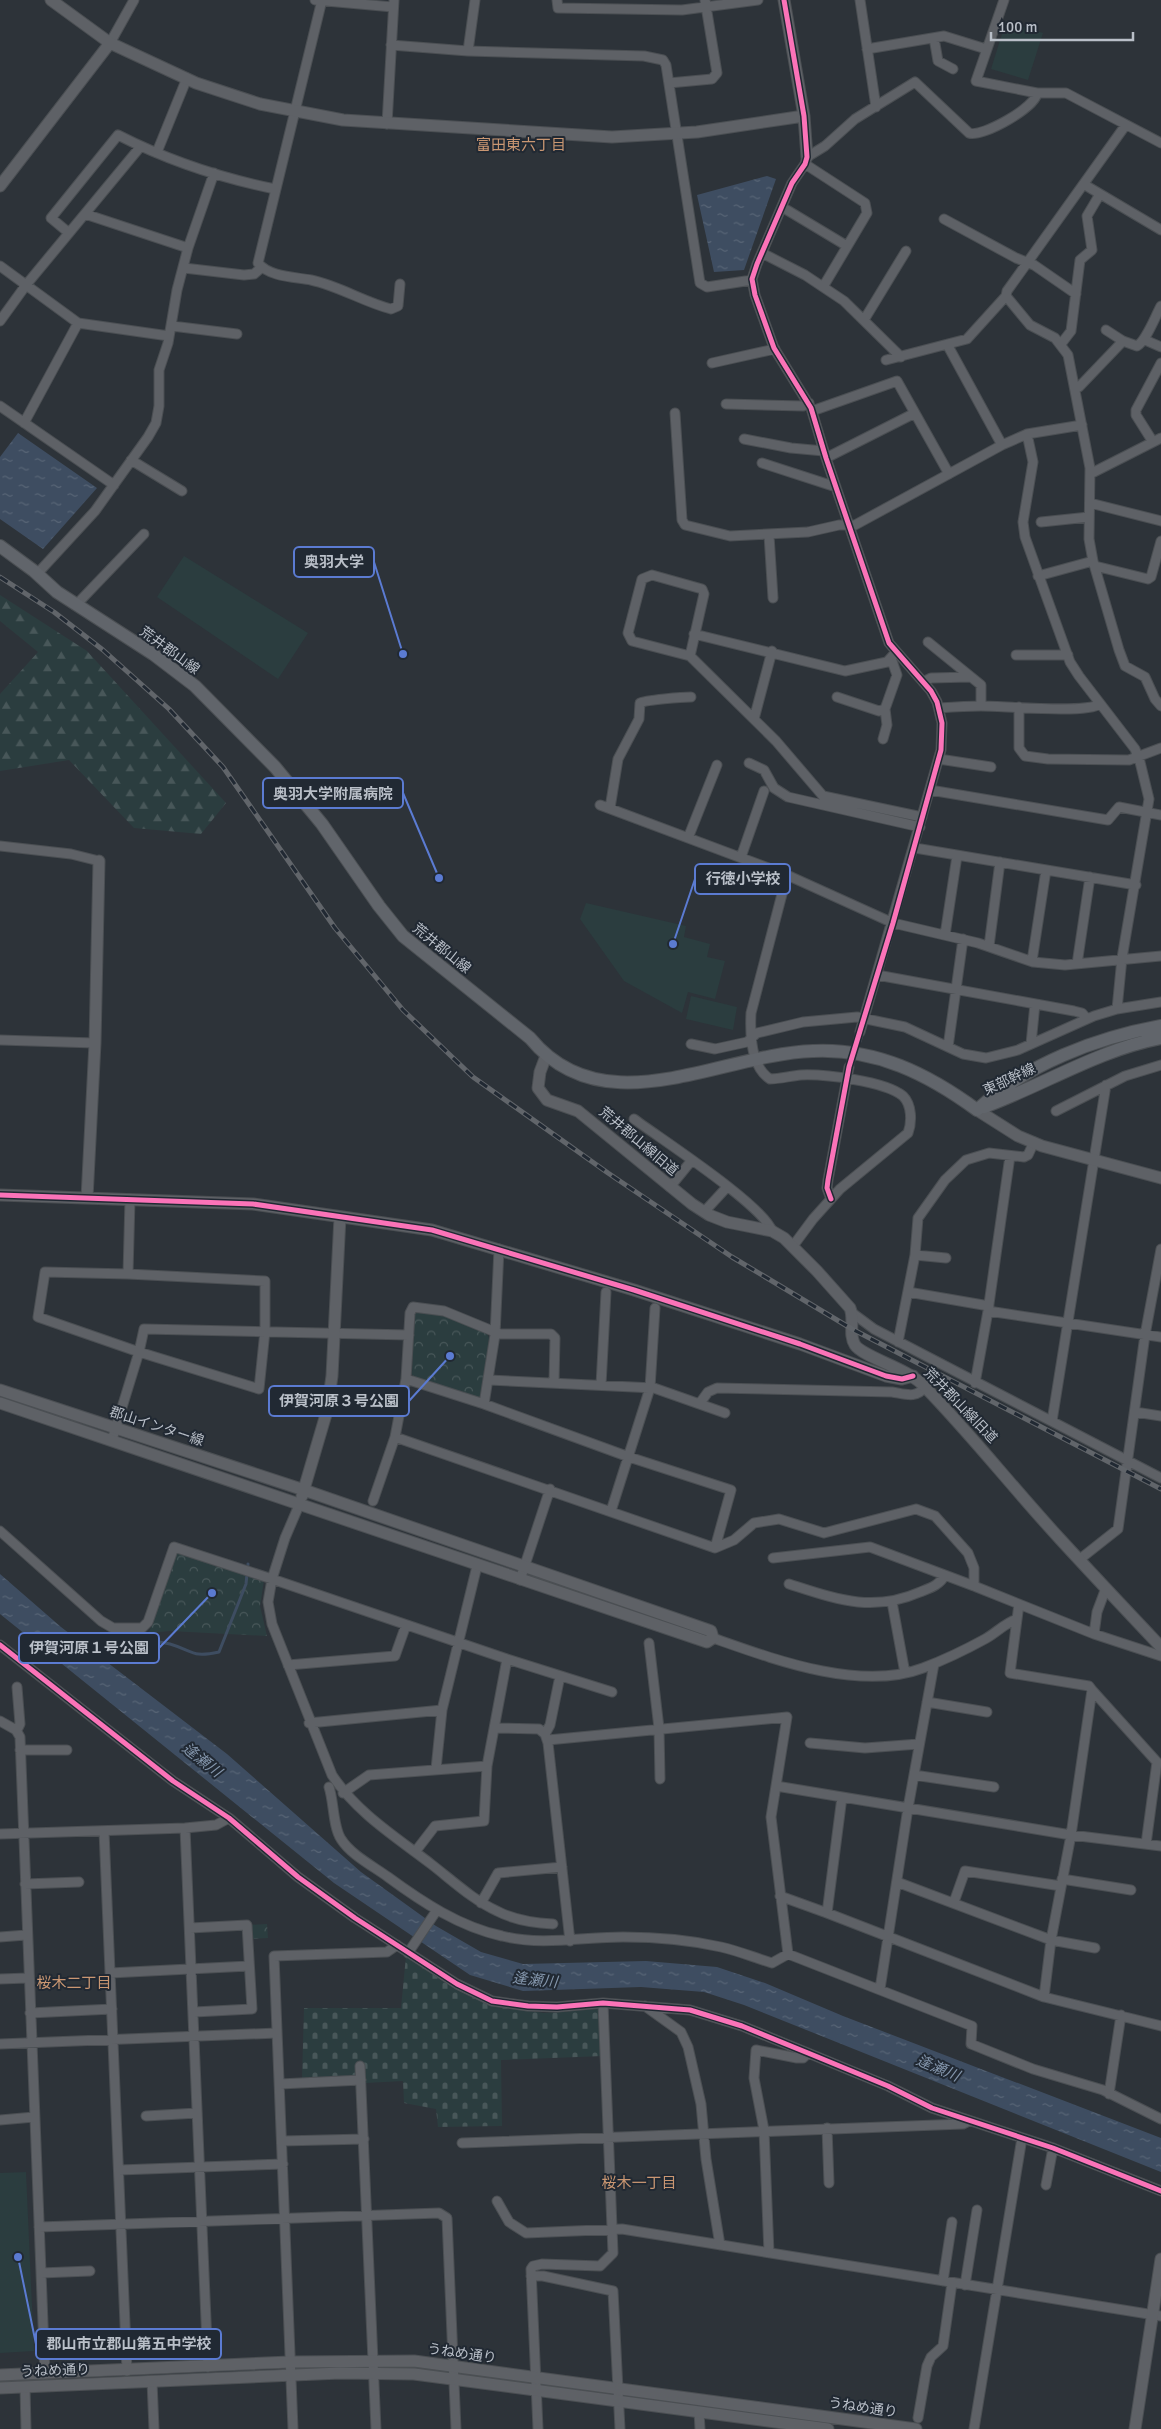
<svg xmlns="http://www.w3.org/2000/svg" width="1161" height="2429" font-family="Signika,'Noto Sans JP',sans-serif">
<defs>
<pattern id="forest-firs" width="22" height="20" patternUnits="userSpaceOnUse" patternTransform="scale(1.25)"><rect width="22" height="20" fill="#2b3d3f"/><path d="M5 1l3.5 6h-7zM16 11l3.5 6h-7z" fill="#485759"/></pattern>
<pattern id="cemetery-stones" width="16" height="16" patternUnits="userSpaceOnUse" patternTransform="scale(1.25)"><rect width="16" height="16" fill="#2b3d3f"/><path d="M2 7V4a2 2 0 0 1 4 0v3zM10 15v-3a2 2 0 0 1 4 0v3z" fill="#485759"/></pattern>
<pattern id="park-crowns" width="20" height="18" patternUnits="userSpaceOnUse" patternTransform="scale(1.25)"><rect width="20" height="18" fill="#2b3d3f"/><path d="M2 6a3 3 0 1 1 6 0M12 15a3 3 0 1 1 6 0" fill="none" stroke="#485759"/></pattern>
<pattern id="water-ripples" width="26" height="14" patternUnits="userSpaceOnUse" patternTransform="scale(1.25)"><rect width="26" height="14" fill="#3e4d61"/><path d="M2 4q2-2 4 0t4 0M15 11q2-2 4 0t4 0" fill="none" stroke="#586576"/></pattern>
</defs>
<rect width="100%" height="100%" fill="#2d3339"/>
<!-- grass -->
<path fill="#2b3d3f" d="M 1006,21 L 1043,33 L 1028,80 L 991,69 Z
M 184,556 L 308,633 L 278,679 L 157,597 Z
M 586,903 L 686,926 L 684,937 L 710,944 L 707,957 L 725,961 L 715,999 L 688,992 L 682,1013 L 624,981 L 580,919 Z
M 691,996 L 737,1007 L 733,1030 L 686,1019 Z
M 26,2172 L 34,2351 L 0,2353 L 0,2173 Z"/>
<!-- forest -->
<path fill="url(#forest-firs)" d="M 0,595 L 87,651 L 226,803 L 201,834 L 134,828 L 69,760 L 0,771 L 0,694 L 38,652 L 0,621 Z"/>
<!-- cemetery -->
<path fill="url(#cemetery-stones)" d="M 406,1956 L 496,2005 L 544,2013 L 601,2009 L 603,2056 L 501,2060 L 502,2126 L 438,2127 L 436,2109 L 404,2103 L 403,2081 L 365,2083 L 365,2078 L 302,2079 L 304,2008 L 401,2008 Z"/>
<!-- park -->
<path fill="url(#park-crowns)" d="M 418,1310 L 443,1315 L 487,1334 L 489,1338 L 482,1396 L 478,1399 L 414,1378 L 412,1374 L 414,1313 Z
M 176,1551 L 264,1580 L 260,1606 L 267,1636 L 170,1631 L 149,1633 Z
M 267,1924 L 268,1938 L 250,1939 L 249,1925 Z"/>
<!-- water -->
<path fill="url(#water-ripples)" d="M 767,176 L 776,179 L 744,270 L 714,272 L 697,195 Z
M 18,433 L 97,488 L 43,549 L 0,519 L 0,457 Z
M 0,1574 L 61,1627 L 227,1754 L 361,1872 L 436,1926 L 481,1952 L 523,1964 L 646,1961 L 717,1967 L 765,1983 L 843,2016 L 1161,2138 L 1161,2172 L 744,2005 L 704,1992 L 641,1987 L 523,1991 L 470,1975 L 334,1883 L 0,1614 Z"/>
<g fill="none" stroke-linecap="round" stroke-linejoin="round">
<!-- stream -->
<path stroke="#3e4d61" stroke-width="3" d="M 93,1654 C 117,1644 144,1637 170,1644 C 194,1651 191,1658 219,1652 L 246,1584 L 248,1564"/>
<!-- minor-tunnel -->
<path stroke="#42484e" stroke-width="9" stroke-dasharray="9 4.5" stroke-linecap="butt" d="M 849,1067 L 860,1032"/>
<defs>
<path id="minor" d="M 315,0 L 393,7
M 322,0 L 258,263 C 269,277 295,277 311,280 C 339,286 364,302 391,309 L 398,306 L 400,284
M 557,0 L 558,8 L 682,10 L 758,0
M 860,0 L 876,107
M 1004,0 L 976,81 L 1037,93 L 1066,93 L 1161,143
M 934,38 L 938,61 L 953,69
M 110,43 L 134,0
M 391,45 L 468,51 L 644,56 L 663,60 L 666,65 L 700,283 L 707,287 L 752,280
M 867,49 L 944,36 L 986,49
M 468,51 L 475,0
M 669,83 L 712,79 L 717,73 L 705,0
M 387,124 L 394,0
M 1125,126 L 1007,291 L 1006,296 L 1030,325 L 1055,338 L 1068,355 L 1090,468 L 1089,539 L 1093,561 L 1119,650 L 1125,666 L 1145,677 L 1155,699 L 1161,706
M 157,152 L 187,78
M 805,164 L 865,203 L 867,213 L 823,287
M 1085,185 L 1161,230
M 782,207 L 847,246
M 85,214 L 188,248
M 944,219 L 1016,258 L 1034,265 L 1076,294
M 69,233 L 51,218 L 118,135 C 167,160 221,178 275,189
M 762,253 L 805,275 L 844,301 L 901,357
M 0,266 L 78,323 L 169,336
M 184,268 L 244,275 L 254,274 L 262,267
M 864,320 L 906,251
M 0,321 L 26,285 L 141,146
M 172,326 L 237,334
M 1106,330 L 1123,341 L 1137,346 C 1146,341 1155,317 1161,306
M 1145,340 L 1161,347
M 1061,344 L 1071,331 L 1080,260 L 1092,250 L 1087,216 L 1100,194
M 948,346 L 1002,445
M 886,360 L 967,339 L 1006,296
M 712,363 L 775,349
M 1075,388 L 1079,387 L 1123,341
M 726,404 L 803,406 L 809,403
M 0,406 L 114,485
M 812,411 L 897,381 L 949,474
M 675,413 L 682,520 L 685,525 L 730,536 L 808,532 L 839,525 L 855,525 L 1002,445 L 1027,434 L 1082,425
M 24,423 L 78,323
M 1027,434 L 1033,462 L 1023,522 L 1025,537 L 1070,662 L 1079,676 L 1135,749 L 1140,762 L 1149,799 L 1122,958 L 1117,1009
M 744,439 L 791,448 L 824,451
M 1153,442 L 1136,415 L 1136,410 L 1161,363
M 826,458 L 915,413
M 131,460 L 182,491
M 762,463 L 836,487
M 1090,474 L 1161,438
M 1090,503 L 1161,521
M 1041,522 L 1089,517
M 769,535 L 773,598
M 1095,566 L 1148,579 L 1151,577 L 1161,541
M 37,574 L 95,511 L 148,437 L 156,423 L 159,406 L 159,370 L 168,343 L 177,290 L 188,248 L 214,173
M 1038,576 L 1093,561
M 76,605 L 144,534
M 694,634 L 845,671 L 887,662 L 896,652
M 928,642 L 981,685 L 981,706
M 1016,655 L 1068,655
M 690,656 L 704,594 L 702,589 L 652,575 L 642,579 L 628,633 L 632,641 L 690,656 L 776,741 L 823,796 L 922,817
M 923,682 L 931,678 L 970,677
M 837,697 L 879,711 L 885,709 L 897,675 L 891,658
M 1019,707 L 1019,748 L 1025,756 L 1048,759 L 1129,760 L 1161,748
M 939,708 C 953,707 967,706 981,706 C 1003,706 1086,714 1100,704
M 754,719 L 772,651
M 883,739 L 887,725 L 885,709
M 939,759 L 991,767
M 749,763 L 764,770 L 774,788 L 788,797 L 920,827
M 930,790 L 1108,820 L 1119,807 L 1161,815
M 600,805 L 787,875 L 893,923 L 978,943 L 1033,962 L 1065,965 L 1161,956
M 610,808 L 618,759 L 639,719 L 640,703 C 645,700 683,697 691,697
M 688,838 L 717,765
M 0,846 L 71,854 L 99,861
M 915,848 L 1136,885
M 741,857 L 764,791
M 787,875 L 751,1013 C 750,1033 751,1067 770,1079 C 780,1079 790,1076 801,1075 C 824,1074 885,1081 903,1096 C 912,1105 912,1122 908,1133 L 840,1189 L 813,1219 L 793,1246
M 945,935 L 957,856
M 989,946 L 1000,862
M 1032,961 L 1046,870
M 1077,964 L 1090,877
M 877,975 L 1074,1011 L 1082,1013 L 1087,1019
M 860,1032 L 941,750 L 942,723 L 937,702 L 931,691 L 889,643 L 826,458 L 811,408 L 774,348 L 755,295 L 752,279 L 757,264 L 792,183 L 805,164 L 807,157 L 825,146 L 855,119 L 915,82 L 969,133 C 982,138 1036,107 1037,93
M 0,1040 L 95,1043
M 691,1044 L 715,1049 L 747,1042 L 757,1033 L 803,1022 L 857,1017 L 905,1027 L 963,1054 L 986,1058 L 1018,1050 L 1094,1016 L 1117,1009 L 1161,1002
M 1031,1044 L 1035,1004
M 948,1047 L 963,939
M 1056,1111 L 1125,1076 L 1161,1065
M 634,1119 C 661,1139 763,1205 772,1231
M 670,1187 L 692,1160
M 831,1199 L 827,1188 L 828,1180 L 849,1067
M 704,1212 L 727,1187
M 499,1249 L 495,1335 L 484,1404 L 629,1457 L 731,1490 L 715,1548
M 915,1255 L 946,1258
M 45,1272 L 128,1274 L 265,1281 L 265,1331 L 259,1389 L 139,1352 L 38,1317 Z
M 128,1274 L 130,1199
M 908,1292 L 989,1306
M 988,1311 L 1161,1337
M 851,1312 L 874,1329 L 1161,1478
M 898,1342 L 915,1255 L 918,1218 L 945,1180 L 966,1160 L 989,1153 L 1024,1157 L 1028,1155 L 1034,1142
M 406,1379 L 395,1437 L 715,1548 L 734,1540 L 754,1523 L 779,1519 L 824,1533 L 916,1509 L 935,1516 L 968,1553 L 974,1568 L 974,1586
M 489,1380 L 654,1388 L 725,1413
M 975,1383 L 988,1311 L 1010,1156
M 601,1385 L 606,1292
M 700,1403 L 708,1392 L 717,1388 L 892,1392 C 905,1394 916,1399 925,1387
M 484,1404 L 406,1379 L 410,1313 L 413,1307 L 444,1311 L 500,1334 L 551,1334 L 555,1338 L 554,1382
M 1135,1412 L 1161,1416
M 1052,1421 L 1106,1085
M 112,1440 L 139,1352 L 144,1329 L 409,1335
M 373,1501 L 395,1437
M 611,1511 L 650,1388 L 655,1308
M 0,1531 L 101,1621 L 113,1628 L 142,1628 L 148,1622 L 174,1547 L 272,1579 L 285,1538 L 300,1503
M 773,1558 L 870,1547 L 974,1586 L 1094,1634 L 1161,1656
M 1080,1559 L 1118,1529 L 1145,1335 L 1161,1249
M 520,1580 L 550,1489
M 789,1584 C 836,1599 872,1613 920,1592 C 930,1588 940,1585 945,1575
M 892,1602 L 905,1673
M 1019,1604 L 1010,1673 L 1089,1686 L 1092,1690 L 1071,1835 L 1051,1940 L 1044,1997
M 1094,1634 L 1097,1612 L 1106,1588
M 713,1638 C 773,1659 860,1692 923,1668 C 944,1660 965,1650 985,1639 C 996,1633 1005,1623 1017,1619
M 649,1643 L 659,1728 L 660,1779
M 0,1645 L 173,1781 L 229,1818 L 298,1877 L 355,1918 L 457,1984 L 492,2001 L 528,2006 L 557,2007 L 603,2003 L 690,2010 L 742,2026 L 808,2053 L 888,2086 L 932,2108 L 1053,2148 L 1161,2191
M 288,1665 L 395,1656 L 406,1625
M 560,1676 L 550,1725 L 545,1734 L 548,1743 L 570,1941
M 1092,1690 L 1157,1762 L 1146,1844
M 927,1702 L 987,1712
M 0,1721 L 16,1730 L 20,1737 L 45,2374
M 309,1723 L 442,1710
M 494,1728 L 539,1729 L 545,1734
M 17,1730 L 20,1724 L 17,1687
M 548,1740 L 787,1717 L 771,1817 L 788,1954
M 810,1743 L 865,1748 L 919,1744
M 20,1750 L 67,1750
M 436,1769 L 442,1710 L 477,1566
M 914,1775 L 994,1787
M 776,1786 L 1071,1835 L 1161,1846
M 329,1787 C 334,1802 333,1827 341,1839 C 351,1855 373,1866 388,1877 C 422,1902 460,1927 502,1936 C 542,1946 583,1937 623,1937 C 655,1937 690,1940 721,1947 C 739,1951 755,1958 772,1963 L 788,1954 L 972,2026 L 971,2044 L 1033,2069 L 1103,2090 L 1161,2119
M 343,1793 L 369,1775 L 487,1766
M 842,1797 L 827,1913 L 1044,1997 L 1161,2026
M 185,1828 L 208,2367
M 104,1831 L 127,2371
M 0,1834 L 185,1828 L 216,1825 L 229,1818
M 415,1852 L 435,1826 L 484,1821 L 487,1766 L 507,1659
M 1062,1879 L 1131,1890
M 897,1882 L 1051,1940 L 1095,1948
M 25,1884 L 79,1882
M 780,1896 L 827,1913
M 954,1902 L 965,1871 L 1061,1886
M 481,1903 L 498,1873 L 562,1867
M 553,1924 C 534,1923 514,1920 497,1911 C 473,1900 453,1881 431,1864 C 396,1837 357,1813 332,1775 L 272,1624 L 268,1602 L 272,1579 L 507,1659 L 612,1692
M 190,1928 L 247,1925 L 252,2009 L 194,2012
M 0,1937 L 26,1935
M 408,1953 L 437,1910
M 110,1973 L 249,1966
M 0,1979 L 28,1978
M 880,1989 L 908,1808 L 934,1664
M 645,2006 L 681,2032 L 688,2047 L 701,2104 L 706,2159 L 720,2245
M 30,2013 L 112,2009
M 0,2044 L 277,2033
M 360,2066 L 376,2429
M 280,2084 L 361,2080
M 1109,2094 L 1121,2015
M 146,2116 L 197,2113
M 0,2120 L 34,2117
M 827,2128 L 829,2183
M 282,2141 L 364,2139
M 462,2143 L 963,2124 L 969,2121
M 119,2170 L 283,2164
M 1046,2185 L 1053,2148
M 497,2201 L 509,2222 L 526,2233 L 622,2229 L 1161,2316
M 39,2227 L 439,2213 L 447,2218 L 456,2429
M 769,2253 L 764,2130 L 754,2078 L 756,2050 L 797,2058 L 803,2058 L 808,2053
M 41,2273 L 90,2271
M 531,2276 L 543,2276 L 613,2291 L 620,2429
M 943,2281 L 952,2222
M 965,2285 L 977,2210
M 152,2381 L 154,2429
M 25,2387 L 26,2429
M 699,2412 L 700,2429
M 918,2418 L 927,2366 L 931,2357 L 943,2346 L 952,2283
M 293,2429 L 274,1956 L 387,1952 L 397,1945
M 538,2429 L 531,2269 L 533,2266 L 542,2264 L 600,2266 L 613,2253 L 603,2003
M 974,2429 L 1022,2138"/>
<path id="tertiary" d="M 51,0 L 110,43 L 196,83 L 260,104 L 343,120 L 612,137 L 697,132 L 804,116
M 784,0 L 804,116 L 807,157
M 0,186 L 110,43
M 546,1056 L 540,1072 L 538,1088 L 547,1100 L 578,1111 L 692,1204 L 709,1215 L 727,1222 L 772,1231 L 784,1238 L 817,1271 L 850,1308 C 855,1320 848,1334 855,1345 C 863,1357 907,1368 923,1385 C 971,1434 1013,1488 1060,1539 C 1093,1575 1127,1611 1161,1647
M 977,1110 L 1018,1136 L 1042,1146 L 1161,1178
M 0,1195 L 253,1204 L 432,1230 L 634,1290 L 800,1344 L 886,1376 L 902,1379 L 913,1376
M 87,1198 L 95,1043 L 99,861
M 0,1390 L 304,1490 L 711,1631 L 713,1638 L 707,1642 L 0,1403
M 302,1496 L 327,1411 L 332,1376 L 340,1217
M 0,2375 L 290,2362 L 414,2361 L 916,2429
M 0,2388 L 340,2373 L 414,2374 L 828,2429
M 1135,2429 L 1161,2259"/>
<path id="secondary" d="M 0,546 L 34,571 L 57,592 L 153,654 L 195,686 L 275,767 L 322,824 L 379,906 L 403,936 L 530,1038 C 604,1128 720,1054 813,1051 C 876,1048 928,1074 977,1110
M 984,1107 C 1044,1085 1098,1050 1161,1038
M 977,1110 C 1026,1064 1096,1038 1161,1026"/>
</defs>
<!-- minor casing -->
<use href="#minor" stroke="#4b4f53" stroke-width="11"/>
<!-- tertiary casing -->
<use href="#tertiary" stroke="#4b4f53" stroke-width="13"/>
<!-- secondary casing -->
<use href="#secondary" stroke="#4b4f53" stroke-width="14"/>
<!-- minor -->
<use href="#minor" stroke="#5e6166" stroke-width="9"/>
<!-- tertiary -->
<use href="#tertiary" stroke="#5e6166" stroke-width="11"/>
<!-- secondary -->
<use href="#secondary" stroke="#61656b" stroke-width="12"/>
<defs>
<path id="rail" d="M 0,577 L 54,612 L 103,650 L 169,709 L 223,767 L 335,928 L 403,1010 L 473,1077 L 608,1173 L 732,1257 L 852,1329 L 1161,1489"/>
</defs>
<!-- rail casing -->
<use href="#rail" stroke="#61656a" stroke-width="5"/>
<!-- rail -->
<use href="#rail" stroke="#212933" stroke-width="3" stroke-dasharray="9" stroke-linecap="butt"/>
<defs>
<path id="cycleway" d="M 784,0 L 804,116 L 807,157 L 805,164 L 792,183 L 757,264 L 752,279 L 755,295 L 774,348 L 811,408 L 826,458 L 889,643 L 931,691 L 937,702 L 942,723 L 941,750 L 893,923 L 849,1067 L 828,1180 L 827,1188 L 831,1199
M 0,1195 L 253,1204 L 432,1230 L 634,1290 L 800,1344 L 886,1376 L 902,1379 L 913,1376
M 0,1645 L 173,1781 L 229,1818 L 298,1877 L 355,1918 L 457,1984 L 492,2001 L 528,2006 L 557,2007 L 603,2003 L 690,2010 L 742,2026 L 808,2053 L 888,2086 L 932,2108 L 1053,2148 L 1161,2191"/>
</defs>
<!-- cycleway casing -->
<use href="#cycleway" stroke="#212933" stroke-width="8"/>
<!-- cycleway -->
<use href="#cycleway" stroke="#fb73b8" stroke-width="5"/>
</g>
<g text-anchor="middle" stroke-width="4" stroke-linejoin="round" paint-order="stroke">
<!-- street labels -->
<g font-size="14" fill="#b9bfc8" stroke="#212933">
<text transform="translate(170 650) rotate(36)" y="5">荒井郡山線</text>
<text transform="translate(442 948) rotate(39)" y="5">荒井郡山線</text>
<text transform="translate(1009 1079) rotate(-25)" y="5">東部幹線</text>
<text transform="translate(639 1141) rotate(40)" y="5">荒井郡山線旧道</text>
<text transform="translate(961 1405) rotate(46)" y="5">荒井郡山線旧道</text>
<text transform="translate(157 1426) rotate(18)" y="5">郡山インター線</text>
<text transform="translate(462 2353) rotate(8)" y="5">うねめ通り</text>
<text transform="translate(55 2370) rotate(-2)" y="5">うねめ通り</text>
<text transform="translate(863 2407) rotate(8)" y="5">うねめ通り</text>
</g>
<!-- neighbourhood labels -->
<g font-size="15" fill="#ca9772" stroke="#212933">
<text x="521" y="150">富田東六丁目</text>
<text x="74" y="1988">桜木二丁目</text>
<text x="639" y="2188">桜木一丁目</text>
</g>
<!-- water labels -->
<g font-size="15" font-style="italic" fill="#8496ac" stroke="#212933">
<text transform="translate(202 1760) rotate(38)" y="5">逢瀬川</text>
<text transform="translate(535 1980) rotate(6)" y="5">逢瀬川</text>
<text transform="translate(938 2068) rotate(23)" y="5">逢瀬川</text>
</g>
</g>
<!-- callouts -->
<path fill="none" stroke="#5b7bd2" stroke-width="2" d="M403 654L374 562M439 878L403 793M673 944L695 879M450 1356L409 1401M212 1593L159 1648M18 2257L36 2344"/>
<g fill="#5b7bd2" stroke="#212933" stroke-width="2">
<circle cx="403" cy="654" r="5"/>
<circle cx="439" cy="878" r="5"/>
<circle cx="673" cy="944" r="5"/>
<circle cx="450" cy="1356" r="5"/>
<circle cx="212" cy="1593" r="5"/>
<circle cx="18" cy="2257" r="5"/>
</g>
<g fill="#212933" stroke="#5b7bd2" stroke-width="2">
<rect x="294" y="547" width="80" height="30" rx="5"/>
<rect x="263" y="778" width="140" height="30" rx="5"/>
<rect x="695" y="864" width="95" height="30" rx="5"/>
<rect x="269" y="1386" width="140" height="30" rx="5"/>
<rect x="19" y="1633" width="140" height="30" rx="5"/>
<rect x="36" y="2329" width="185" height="30" rx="5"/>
</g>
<g font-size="15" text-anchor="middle" font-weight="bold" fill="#b9bfc8">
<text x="334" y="567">奥羽大学</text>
<text x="333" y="799">奥羽大学附属病院</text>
<text x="743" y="884">行徳小学校</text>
<text x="339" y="1406">伊賀河原３号公園</text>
<text x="89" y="1653">伊賀河原１号公園</text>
<text x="129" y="2349">郡山市立郡山第五中学校</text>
</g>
<!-- scale -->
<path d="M991 32v8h142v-8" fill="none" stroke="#b9bfc8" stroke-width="2.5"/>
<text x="998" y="32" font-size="15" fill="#b9bfc8" stroke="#212933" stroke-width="4" paint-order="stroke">100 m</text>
</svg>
